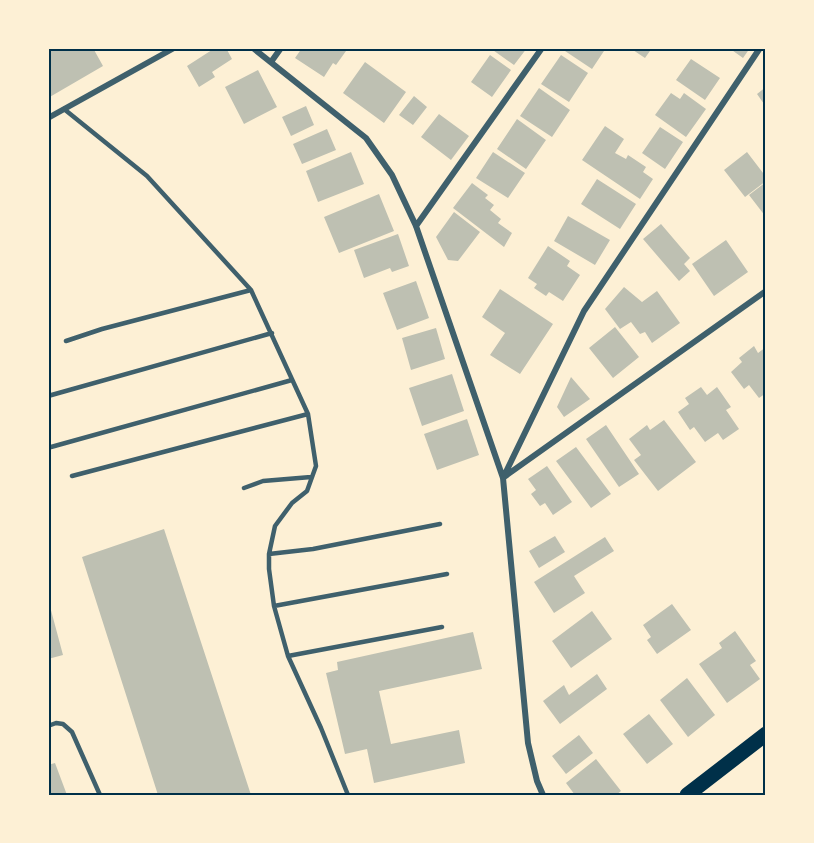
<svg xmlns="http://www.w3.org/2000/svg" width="814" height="843" font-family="'Golos Text',sans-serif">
<rect width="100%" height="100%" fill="#fdf0d5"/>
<!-- building -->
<path fill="#bec0b2" d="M 48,48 L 93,48 L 103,66 L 48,98 Z
M 215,48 L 226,48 L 232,59 L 212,72 L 215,77 L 199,87 L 187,66 Z
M 302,48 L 342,48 L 346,51 L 336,65 L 333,63 L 324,77 L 295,58 Z
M 490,48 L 527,48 L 514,65 Z
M 567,48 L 606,48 L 592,69 L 565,51 Z
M 630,48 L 652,48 L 645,58 Z
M 729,48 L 750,48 L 743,58 Z
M 490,55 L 511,70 L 492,97 L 471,82 Z
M 561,55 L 588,73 L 569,102 L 541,84 Z
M 691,59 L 720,78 L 705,100 L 676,80 Z
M 365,62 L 406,92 L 384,123 L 343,93 Z
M 258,70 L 277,107 L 244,124 L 225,87 Z
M 766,87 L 766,107 L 757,94 Z
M 539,88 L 570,110 L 552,137 L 520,116 Z
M 671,93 L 680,99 L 684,93 L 706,109 L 686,137 L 655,115 Z
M 414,96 L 427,107 L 413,125 L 399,115 Z
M 306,106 L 314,125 L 291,136 L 282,117 Z
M 439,114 L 469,136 L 451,160 L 421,137 Z
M 517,119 L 546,140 L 526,169 L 497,149 Z
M 605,126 L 624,139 L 615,153 L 626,159 L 628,155 L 646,167 L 643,172 L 653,179 L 640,199 L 582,160 Z
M 660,127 L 683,142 L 665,169 L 642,153 Z
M 327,129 L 336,150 L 302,164 L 293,144 Z
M 351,152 L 364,184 L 318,202 L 306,171 Z
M 493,152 L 525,173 L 508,198 L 476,178 Z
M 747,152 L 766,177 L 766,181 L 745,197 L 724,170 Z
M 597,179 L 636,204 L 620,229 L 581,204 Z
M 766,182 L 766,217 L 749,195 Z
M 472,183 L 488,195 L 485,198 L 494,205 L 490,210 L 501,219 L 498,223 L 512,233 L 504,247 L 453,208 Z
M 379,194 L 394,231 L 339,253 L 324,217 Z
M 454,212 L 480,232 L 458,261 L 448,260 L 436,237 Z
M 568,216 L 610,240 L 595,265 L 554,241 Z
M 661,224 L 690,258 L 684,264 L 690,271 L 679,281 L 643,239 Z
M 398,234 L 409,266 L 392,272 L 390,268 L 364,278 L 354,250 Z
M 726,240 L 748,272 L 714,296 L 692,264 Z
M 548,246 L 570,261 L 567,266 L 580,275 L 563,301 L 549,292 L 546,296 L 534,288 L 537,284 L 528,278 Z
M 416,281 L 429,318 L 397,330 L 383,293 Z
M 624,287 L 642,302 L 657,291 L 680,323 L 652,343 L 645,332 L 640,334 L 631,322 L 620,329 L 605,309 Z
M 500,289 L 553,324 L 520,374 L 490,355 L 505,333 L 482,317 Z
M 615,327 L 639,357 L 613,378 L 589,348 Z
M 436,328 L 445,359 L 411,370 L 402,338 Z
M 754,346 L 758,353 L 766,347 L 766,393 L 759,398 L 749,385 L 744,389 L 731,372 L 742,362 L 739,358 Z
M 452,374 L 464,411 L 422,426 L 409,388 Z
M 571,377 L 590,399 L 564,417 L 557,407 Z
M 701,387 L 707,395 L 717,387 L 731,407 L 726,410 L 739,429 L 723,440 L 718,433 L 705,442 L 694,427 L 690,430 L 678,412 L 689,404 L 685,398 Z
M 467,419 L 479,455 L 437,470 L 424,434 Z
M 664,420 L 696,462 L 658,491 L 634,460 L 641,455 L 629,439 L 647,425 L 650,430 Z
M 606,425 L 639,474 L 619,487 L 586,439 Z
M 576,447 L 611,494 L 591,508 L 556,461 Z
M 547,466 L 572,502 L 553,515 L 545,503 L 540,506 L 531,494 L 536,490 L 528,479 Z
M 164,529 L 251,795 L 158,795 L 82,557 Z
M 555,536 L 565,552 L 539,568 L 529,551 Z
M 605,537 L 614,551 L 574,576 L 585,593 L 554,613 L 534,582 Z
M 48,599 L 63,655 L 48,659 Z
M 672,604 L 691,630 L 657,654 L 647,640 L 651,637 L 643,625 Z
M 592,611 L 612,639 L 571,668 L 552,641 Z
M 735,631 L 756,661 L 750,665 L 760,679 L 727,703 L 699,664 L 722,648 L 719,643 Z
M 473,632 L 482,669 L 379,691 L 391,744 L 459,730 L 465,763 L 374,783 L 367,749 L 345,754 L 326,673 L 338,670 L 337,662 Z
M 597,674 L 607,689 L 560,724 L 543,701 L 564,685 L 569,695 Z
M 687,678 L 715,715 L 688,737 L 660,700 Z
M 649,714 L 673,744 L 647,764 L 623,734 Z
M 579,735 L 593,753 L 566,774 L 552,756 Z
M 596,759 L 621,791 L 616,795 L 575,795 L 566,783 Z
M 55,763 L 67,795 L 48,795 L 48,765 Z"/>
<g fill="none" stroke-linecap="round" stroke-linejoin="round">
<!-- service -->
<path stroke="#3f606c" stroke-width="4.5" d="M 64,109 L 147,176 L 251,290 L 308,414 L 316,466 L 307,491 L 292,503 L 275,526 L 269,554 L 269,569 L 274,606 L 288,656 L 321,728 L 348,795
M 66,341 L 102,329 L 251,290
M 48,396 L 272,333
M 51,447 L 292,380
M 72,476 L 308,414
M 244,488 L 263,481 L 311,477
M 269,554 L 313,549 L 440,524
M 274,606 L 447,574
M 288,656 L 442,627
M 48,726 L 56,723 L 63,724 L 72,732 L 100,795"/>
<!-- minor -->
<path stroke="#3f606c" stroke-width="6" d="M 253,48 L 366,138 L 392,175 L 416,226 L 503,478 L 528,743 L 537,781 L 543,795
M 271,62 L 281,48
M 48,118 L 174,48
M 416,226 L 542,48
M 504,477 L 766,291
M 503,478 L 584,311 L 760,48"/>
<!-- primary -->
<path stroke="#003049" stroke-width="15" d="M 687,795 L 766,734"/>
</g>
<!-- border -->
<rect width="814" height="843" fill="none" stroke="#fdf0d5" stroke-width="99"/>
<rect x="50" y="50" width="714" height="744" fill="none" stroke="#003049" stroke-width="2"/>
</svg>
